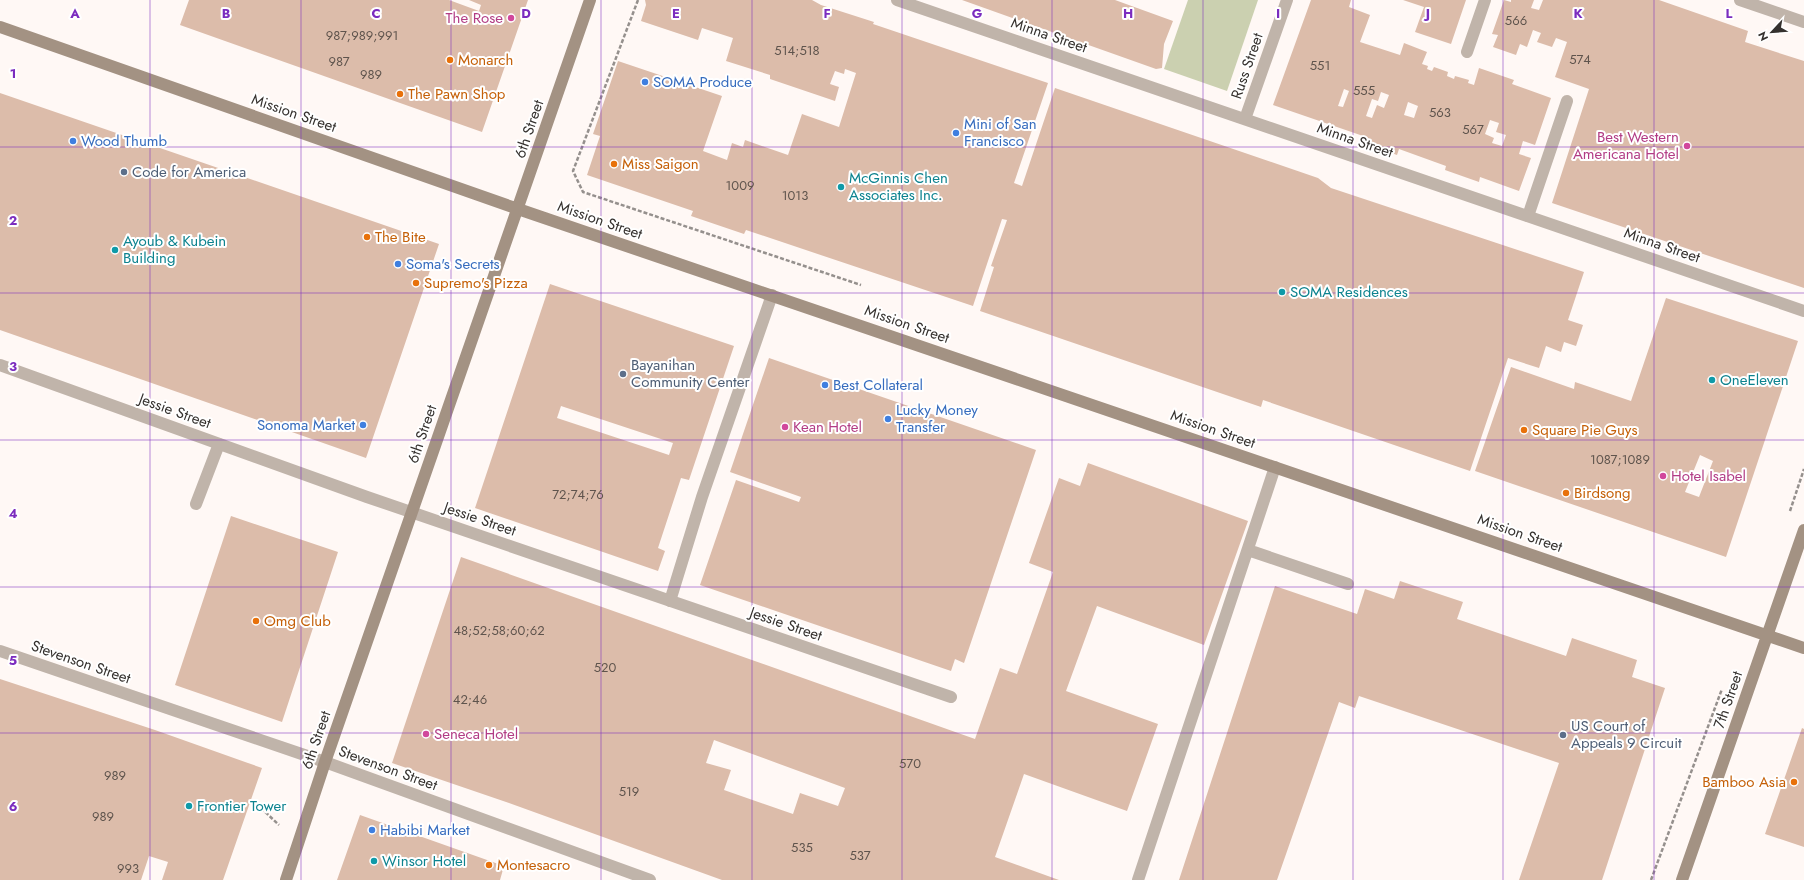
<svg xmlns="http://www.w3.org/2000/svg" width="1804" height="880" font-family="Jost,sans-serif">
<rect width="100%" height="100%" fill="#fff8f5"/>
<!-- green -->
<path fill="#cbd0b0" d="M 1188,0 L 1258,0 L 1227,91 L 1164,69 Z"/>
<!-- building -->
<path fill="#dcbcaa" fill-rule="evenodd" d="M 189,0 L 449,0 L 479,11 L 481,5 L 469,0 L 528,0 L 482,132 L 180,25 Z
M 645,0 L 812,0 L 821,5 L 874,22 L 873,24 L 1048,83 L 1014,183 L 1022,186 L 1055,88 L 1318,178 L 1331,188 L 1584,272 L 1568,320 L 1583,325 L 1576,346 L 1564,342 L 1561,352 L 1546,346 L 1539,368 L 1508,358 L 1470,471 L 1263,400 L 1261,407 L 980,311 L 994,267 L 991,266 L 1007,220 L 1002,219 L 973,306 L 746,230 L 744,234 L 691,216 L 693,211 L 587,175 L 600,136 L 593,134 L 618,61 L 722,96 L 703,151 L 727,160 L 732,143 L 743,147 L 745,140 L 788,155 L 802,114 L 839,127 L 856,73 L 845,69 L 844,74 L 835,71 L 830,84 L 839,87 L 835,101 L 770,79 L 770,75 L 726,61 L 733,38 L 702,28 L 698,40 L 641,21 L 646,5 Z
M 962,0 L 1115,0 L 1173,21 L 1164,44 L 1162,68 L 1156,69 Z
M 1311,0 L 1351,0 L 1349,7 L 1370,15 L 1360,42 L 1400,55 L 1404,43 L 1427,52 L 1422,64 L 1428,66 L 1427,69 L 1432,71 L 1434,67 L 1448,72 L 1447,76 L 1454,79 L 1455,76 L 1469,80 L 1468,83 L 1474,85 L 1479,68 L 1514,80 L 1512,84 L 1551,98 L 1535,145 L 1523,141 L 1519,154 L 1531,158 L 1519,191 L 1480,177 L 1479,182 L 1445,170 L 1446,166 L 1399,149 L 1397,155 L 1364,143 L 1366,137 L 1273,105 ZM 1344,89 L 1349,91 L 1343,107 L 1338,106 ZM 1381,92 L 1389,95 L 1384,108 L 1377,105 L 1372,118 L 1366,116 L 1372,99 L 1378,101 ZM 1408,102 L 1418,106 L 1414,118 L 1404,115 ZM 1490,120 L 1499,123 L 1496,132 L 1506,135 L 1502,146 L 1492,143 L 1494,138 L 1485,134 Z
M 1403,0 L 1466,0 L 1451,44 L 1415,32 L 1424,7 Z
M 1504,0 L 1511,2 L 1511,0 L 1534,0 L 1531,8 L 1539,10 L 1543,0 L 1659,0 L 1748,31 L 1745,42 L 1804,61 L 1804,288 L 1552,203 L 1589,89 L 1555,77 L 1567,42 L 1556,38 L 1552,47 L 1537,42 L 1541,33 L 1533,30 L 1527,47 L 1520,44 L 1516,55 L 1493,47 L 1498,35 L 1492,34 Z
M 0,93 L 439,244 L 366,458 L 0,330 Z
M 550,284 L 734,346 L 689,480 L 681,478 L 658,548 L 665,551 L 658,571 L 475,508 ZM 561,406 L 673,443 L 669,455 L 557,418 Z
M 1666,298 L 1798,341 L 1726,557 L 1475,471 L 1511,367 L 1574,389 L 1575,382 L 1631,401 ZM 1700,455 L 1713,461 L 1699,497 L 1685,492 Z
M 769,358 L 1036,450 L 964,663 L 955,659 L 951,671 L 700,585 L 736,480 L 799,502 L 801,497 L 730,472 Z
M 1088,463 L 1248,521 L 1204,645 L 1097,606 L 1066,691 L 1158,724 L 1127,811 L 1024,774 L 995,857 L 1059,880 L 722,880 L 509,803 L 392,763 L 461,557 L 975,739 L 1000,668 L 1017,674 L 1053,572 L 1029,563 L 1059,478 L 1080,486 ZM 714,740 L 845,788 L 838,806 L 800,793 L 793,814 L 724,790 L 731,770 L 706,763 Z
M 231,516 L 338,552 L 282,722 L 175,685 Z
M 1400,581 L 1463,602 L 1457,619 L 1566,656 L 1572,638 L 1637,660 L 1632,677 L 1665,688 L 1602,880 L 1519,880 L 1559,763 L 1359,696 L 1355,708 L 1339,702 L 1277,880 L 1179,880 L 1275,586 L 1357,614 L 1365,589 L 1394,599 Z
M 0,679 L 155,730 L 262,768 L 223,880 L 162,880 L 168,862 L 149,856 L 141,880 L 0,880 Z
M 1802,728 L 1804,729 L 1804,847 L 1765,834 Z
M 360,815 L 504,866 L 500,880 L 337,880 Z"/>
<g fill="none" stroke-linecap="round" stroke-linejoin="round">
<!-- path -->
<path stroke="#95908d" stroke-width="2.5" stroke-dasharray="4 2" stroke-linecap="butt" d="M 638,0 L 573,171 L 583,192 L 861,285
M 1790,511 L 1804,469
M 261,808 L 279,825
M 1651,880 L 1722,689"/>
<!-- service -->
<path stroke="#c0b4aa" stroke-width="12" d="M 1467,52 L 1485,0
M 1528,216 L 1567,101
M 196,504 L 219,444
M 1248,550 L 1348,584
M 670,601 L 702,497 L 772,295
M 1138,880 L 1275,467"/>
<!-- minor -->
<path stroke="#c0b4aa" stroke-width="12" d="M 897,0 L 1804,311
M 1740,0 L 1804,22
M 1245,119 L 1287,0
M 0,365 L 367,497 L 951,697
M 0,651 L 325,762 L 650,880"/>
<!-- secondary -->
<path stroke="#a39283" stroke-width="12" d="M 0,27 L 518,209 L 1804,648
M 286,880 L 325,762 L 590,0
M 1682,880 L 1804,530"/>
</g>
<!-- grid -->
<path fill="none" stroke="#7b2cbf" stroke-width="1" stroke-opacity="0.55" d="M 150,0 L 150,880M 301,0 L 301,880M 451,0 L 451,880M 601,0 L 601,880M 752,0 L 752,880M 902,0 L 902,880M 1052,0 L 1052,880M 1203,0 L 1203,880M 1353,0 L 1353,880M 1503,0 L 1503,880M 1654,0 L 1654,880M 0,147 L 1804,147M 0,293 L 1804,293M 0,440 L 1804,440M 0,587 L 1804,587M 0,733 L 1804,733"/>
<!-- markers -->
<g fill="#d1479c" stroke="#fff" stroke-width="1.5">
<circle cx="511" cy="18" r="4"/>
<circle cx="1687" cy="146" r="4"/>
<circle cx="785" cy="427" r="4"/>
<circle cx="1663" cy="476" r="4"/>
<circle cx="426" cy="734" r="4"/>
</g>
<g fill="#e8710a" stroke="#fff" stroke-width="1.5">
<circle cx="450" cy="60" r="4"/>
<circle cx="400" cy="94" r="4"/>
<circle cx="614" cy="164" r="4"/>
<circle cx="367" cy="237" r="4"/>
<circle cx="416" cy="283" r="4"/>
<circle cx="1524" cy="430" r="4"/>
<circle cx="1566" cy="493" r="4"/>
<circle cx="256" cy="621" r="4"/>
<circle cx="1794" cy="782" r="4"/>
<circle cx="489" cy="865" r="4"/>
</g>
<g fill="#3f7fe0" stroke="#fff" stroke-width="1.5">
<circle cx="645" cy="82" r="4"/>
<circle cx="956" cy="133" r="4"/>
<circle cx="73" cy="141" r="4"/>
<circle cx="398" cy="264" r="4"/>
<circle cx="825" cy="385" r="4"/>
<circle cx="888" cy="419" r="4"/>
<circle cx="363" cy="425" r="4"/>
<circle cx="372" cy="830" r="4"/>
</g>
<g fill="#5c6f8a" stroke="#fff" stroke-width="1.5">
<circle cx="124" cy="172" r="4"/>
<circle cx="623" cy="374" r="4"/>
<circle cx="1563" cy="735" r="4"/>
</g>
<g fill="#0f9aa8" stroke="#fff" stroke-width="1.5">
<circle cx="841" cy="187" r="4"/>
<circle cx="115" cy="250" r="4"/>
<circle cx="1282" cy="292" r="4"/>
<circle cx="1712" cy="380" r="4"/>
<circle cx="189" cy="806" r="4"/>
<circle cx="374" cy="861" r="4"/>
</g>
<g text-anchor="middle" stroke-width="4" stroke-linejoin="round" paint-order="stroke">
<!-- number labels -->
<g font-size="13" fill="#5f544d">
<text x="1516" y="25">566</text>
<text x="362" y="40">987;989;991</text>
<text x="797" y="55">514;518</text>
<text x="1580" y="64">574</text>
<text x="339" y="66">987</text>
<text x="1320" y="70">551</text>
<text x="371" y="79">989</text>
<text x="1364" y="95">555</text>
<text x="1440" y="117">563</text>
<text x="1473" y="134">567</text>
<text x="740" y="190">1009</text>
<text x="795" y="200">1013</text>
<text x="1620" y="464">1087;1089</text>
<text x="578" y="499">72;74;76</text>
<text x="499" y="635">48;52;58;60;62</text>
<text x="605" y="672">520</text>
<text x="470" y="704">42;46</text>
<text x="910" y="768">570</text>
<text x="115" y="780">989</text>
<text x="629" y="796">519</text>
<text x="103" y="821">989</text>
<text x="802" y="852">535</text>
<text x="860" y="860">537</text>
<text x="128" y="873">993</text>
</g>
<!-- hotel labels -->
<g font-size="15" fill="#b23c85" stroke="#fff" text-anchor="start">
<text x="503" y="23" text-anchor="end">The Rose</text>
<text x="1679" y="142" text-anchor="end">Best Western<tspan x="1679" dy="17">Americana Hotel</tspan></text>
<text x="793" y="432">Kean Hotel</text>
<text x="1671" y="481">Hotel Isabel</text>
<text x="434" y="739">Seneca Hotel</text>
</g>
<!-- street labels -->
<g font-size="15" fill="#35312e" stroke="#fff">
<text transform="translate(1049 35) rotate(19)" y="5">Minna Street</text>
<text transform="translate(1247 66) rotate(-71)" y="5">Russ Street</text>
<text transform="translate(294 113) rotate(19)" y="5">Mission Street</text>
<text transform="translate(529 129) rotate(-71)" y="5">6th Street</text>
<text transform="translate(1355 140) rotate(19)" y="5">Minna Street</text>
<text transform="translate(600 220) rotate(19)" y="5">Mission Street</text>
<text transform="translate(1662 245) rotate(19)" y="5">Minna Street</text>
<text transform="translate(907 324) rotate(19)" y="5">Mission Street</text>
<text transform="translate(175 411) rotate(20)" y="5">Jessie Street</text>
<text transform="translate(1213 429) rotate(19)" y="5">Mission Street</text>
<text transform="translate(422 434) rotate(-71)" y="5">6th Street</text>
<text transform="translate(480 519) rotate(19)" y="5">Jessie Street</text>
<text transform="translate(1520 533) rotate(19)" y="5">Mission Street</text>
<text transform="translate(786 624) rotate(19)" y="5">Jessie Street</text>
<text transform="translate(81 662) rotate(19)" y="5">Stevenson Street</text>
<text transform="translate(1728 700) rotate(-71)" y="5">7th Street</text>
<text transform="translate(316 740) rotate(-71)" y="5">6th Street</text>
<text transform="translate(388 768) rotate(20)" y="5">Stevenson Street</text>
</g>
<!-- food labels -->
<g font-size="15" fill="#c56008" stroke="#fff" text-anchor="start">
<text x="458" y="65">Monarch</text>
<text x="408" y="99">The Pawn Shop</text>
<text x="622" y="169">Miss Saigon</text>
<text x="375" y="242">The Bite</text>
<text x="424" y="288">Supremo's Pizza</text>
<text x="1532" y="435">Square Pie Guys</text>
<text x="1574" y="498">Birdsong</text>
<text x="264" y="626">Omg Club</text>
<text x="1786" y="787" text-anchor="end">Bamboo Asia</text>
<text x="497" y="870">Montesacro</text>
</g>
<!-- shop labels -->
<g font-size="15" fill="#366cbe" stroke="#fff" text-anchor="start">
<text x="653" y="87">SOMA Produce</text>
<text x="964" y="129">Mini of San<tspan x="964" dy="17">Francisco</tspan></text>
<text x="81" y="146">Wood Thumb</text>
<text x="406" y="269">Soma's Secrets</text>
<text x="833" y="390">Best Collateral</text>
<text x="896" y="415">Lucky Money<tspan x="896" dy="17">Transfer</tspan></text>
<text x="355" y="430" text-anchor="end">Sonoma Market</text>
<text x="380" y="835">Habibi Market</text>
</g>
<!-- service labels -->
<g font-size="15" fill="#4e5e75" stroke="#fff" text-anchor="start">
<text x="132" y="177">Code for America</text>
<text x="631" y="370">Bayanihan<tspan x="631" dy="17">Community Center</tspan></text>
<text x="1571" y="731">US Court of<tspan x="1571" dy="17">Appeals 9 Circuit</tspan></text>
</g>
<!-- culture labels -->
<g font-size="15" fill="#0d838f" stroke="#fff" text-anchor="start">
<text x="849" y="183">McGinnis Chen<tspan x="849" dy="17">Associates Inc.</tspan></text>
<text x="123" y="246">Ayoub &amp; Kubein<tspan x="123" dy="17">Building</tspan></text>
<text x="1290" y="297">SOMA Residences</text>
<text x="1720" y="385">OneEleven</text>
<text x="197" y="811">Frontier Tower</text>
<text x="382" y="866">Winsor Hotel</text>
</g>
</g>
<g font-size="13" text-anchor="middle" font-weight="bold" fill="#7b2cbf" stroke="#fff" stroke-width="4" stroke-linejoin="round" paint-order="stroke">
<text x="75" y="18">A</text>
<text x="226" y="18">B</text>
<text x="376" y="18">C</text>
<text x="526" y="18">D</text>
<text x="676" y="18">E</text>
<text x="827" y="18">F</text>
<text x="977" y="18">G</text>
<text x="1128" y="18">H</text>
<text x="1278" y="18">I</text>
<text x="1428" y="18">J</text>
<text x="1578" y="18">K</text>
<text x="1729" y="18">L</text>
<text x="13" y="78">1</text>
<text x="13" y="225">2</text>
<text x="13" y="371">3</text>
<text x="13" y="518">4</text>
<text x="13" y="665">5</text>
<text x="13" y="811">6</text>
</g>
<!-- north arrow -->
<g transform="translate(1772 32) rotate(244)" stroke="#ffffff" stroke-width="3" paint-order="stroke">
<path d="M0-3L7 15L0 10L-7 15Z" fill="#35312e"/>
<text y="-6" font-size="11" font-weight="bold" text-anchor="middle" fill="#35312e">N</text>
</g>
</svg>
